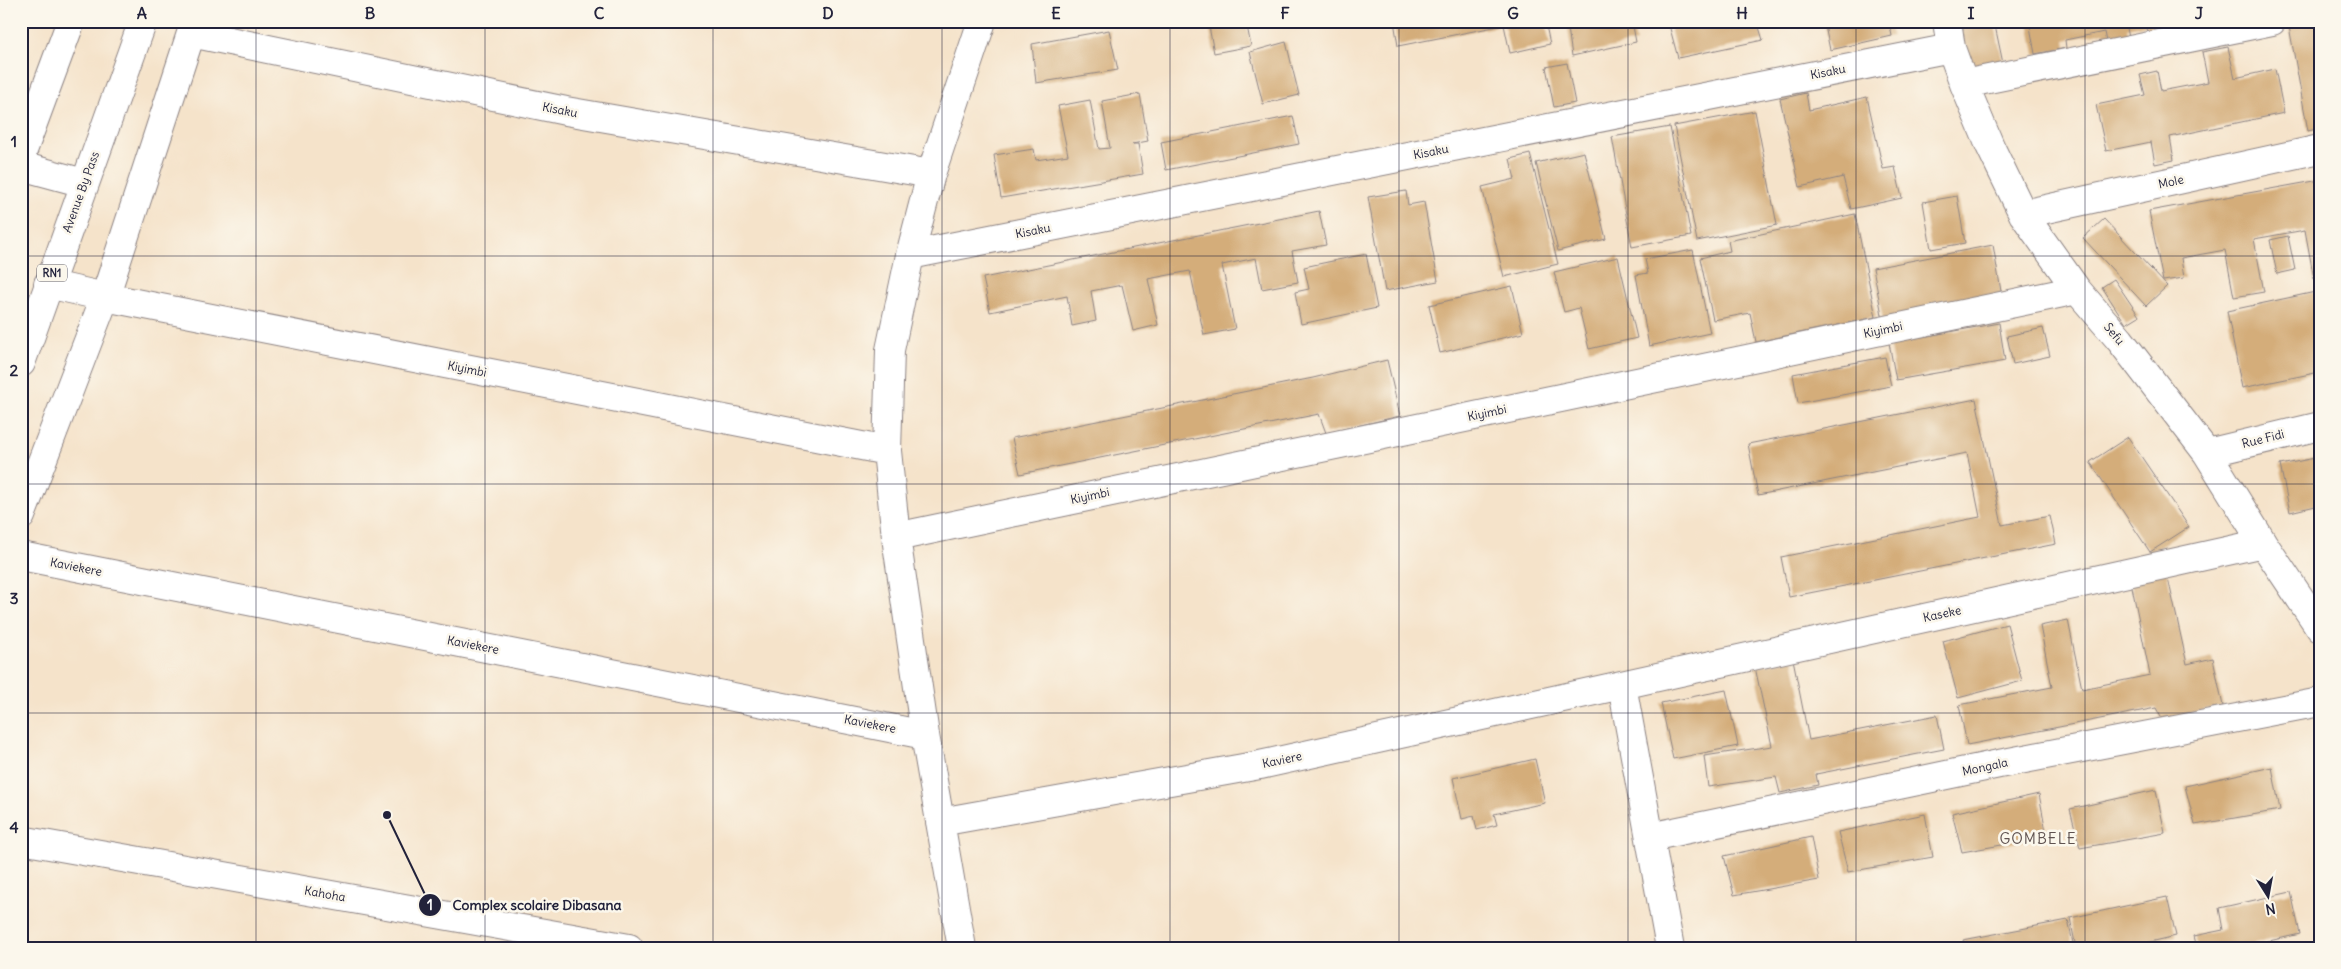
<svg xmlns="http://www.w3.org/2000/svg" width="2341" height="969" font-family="Delius,sans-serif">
<rect width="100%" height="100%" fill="#fbf7ec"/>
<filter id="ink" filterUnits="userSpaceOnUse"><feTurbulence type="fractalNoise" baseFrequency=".02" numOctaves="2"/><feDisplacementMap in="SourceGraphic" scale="10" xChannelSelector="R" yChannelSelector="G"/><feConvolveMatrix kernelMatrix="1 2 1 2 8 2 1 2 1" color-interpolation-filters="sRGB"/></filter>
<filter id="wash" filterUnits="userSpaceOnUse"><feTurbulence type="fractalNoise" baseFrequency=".0096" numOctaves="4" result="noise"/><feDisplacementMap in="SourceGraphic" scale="20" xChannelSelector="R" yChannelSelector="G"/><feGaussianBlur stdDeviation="1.12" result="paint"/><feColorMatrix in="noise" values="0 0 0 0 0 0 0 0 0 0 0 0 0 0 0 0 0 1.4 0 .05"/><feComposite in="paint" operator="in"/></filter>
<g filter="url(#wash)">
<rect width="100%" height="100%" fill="#f5e3ca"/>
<g id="blocks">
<!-- building -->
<path fill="#d4ad7a" d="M 1208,21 L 1246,21 L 1251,46 L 1214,53 Z
M 1394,21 L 1545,21 L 1550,44 L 1510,53 L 1504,25 L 1398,46 Z
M 1567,21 L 1632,21 L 1636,42 L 1572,56 Z
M 1668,21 L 1757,21 L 1763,40 L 1678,58 Z
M 1824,21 L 1889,21 L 1892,36 L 1830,50 Z
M 1951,21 L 1994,21 L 2004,68 L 1962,76 Z
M 2029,21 L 2173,21 L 2175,32 L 2149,37 L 2146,24 L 2127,28 L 2129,38 L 2106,42 L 2104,32 L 2065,40 L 2066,48 L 2035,54 Z
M 2288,21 L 2320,21 L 2320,128 L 2308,131 Z
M 1109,30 L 1118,70 L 1036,83 L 1032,44 Z
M 1286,42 L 1299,95 L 1263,104 L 1250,52 Z
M 2228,47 L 2235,78 L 2275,69 L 2284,113 L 2170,137 L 2174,160 L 2155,164 L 2151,142 L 2106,151 L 2096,105 L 2145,95 L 2140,75 L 2157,71 L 2161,91 L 2208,82 L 2202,52 Z
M 1567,63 L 1575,103 L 1554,107 L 1546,67 Z
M 1806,93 L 1809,110 L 1867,97 L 1883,169 L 1895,167 L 1902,198 L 1851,209 L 1843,177 L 1800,187 L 1780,99 Z
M 1140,94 L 1148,141 L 1132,144 L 1138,144 L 1143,174 L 1001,198 L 994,155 L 1034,149 L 1036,160 L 1068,155 L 1058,106 L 1090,100 L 1099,149 L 1110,148 L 1102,101 Z
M 1755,111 L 1777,225 L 1697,241 L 1674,126 Z
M 1293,116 L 1299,144 L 1166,170 L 1161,142 Z
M 1670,127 L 1691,236 L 1632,247 L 1612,137 Z
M 1584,152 L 1606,239 L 1558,251 L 1536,163 Z
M 1530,154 L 1558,264 L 1504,277 L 1482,187 L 1515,179 L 1510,159 Z
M 2320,180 L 2320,278 L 2314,279 L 2305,230 L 2254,239 L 2264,292 L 2234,297 L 2225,250 L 2181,258 L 2184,278 L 2163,281 L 2149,211 Z
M 1406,191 L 1408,205 L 1424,202 L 1438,281 L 1385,291 L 1368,197 Z
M 1957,196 L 1965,243 L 1931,249 L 1923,202 Z
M 1319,211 L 1326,245 L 1292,251 L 1298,282 L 1262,289 L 1256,258 L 1222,265 L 1235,329 L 1204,335 L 1190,271 L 1148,279 L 1158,325 L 1133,331 L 1122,285 L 1091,291 L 1096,321 L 1072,326 L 1067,296 L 990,312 L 983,278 Z
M 1855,214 L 1876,317 L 1756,342 L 1750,313 L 1713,320 L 1700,258 L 1730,251 L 1728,241 Z
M 2104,219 L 2167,286 L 2146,306 L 2083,238 Z
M 2288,236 L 2295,270 L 2277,274 L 2270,240 Z
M 1993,245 L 2002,297 L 1883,320 L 1873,268 Z
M 1693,250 L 1710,333 L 1649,346 L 1636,275 L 1648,273 L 1645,259 Z
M 1366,254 L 1377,308 L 1301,324 L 1295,292 L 1309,289 L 1304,267 Z
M 1618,257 L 1637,338 L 1589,349 L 1579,308 L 1564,312 L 1554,272 Z
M 2114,279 L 2139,316 L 2126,324 L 2102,287 Z
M 1512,286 L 1523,333 L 1440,353 L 1429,305 Z
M 2320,291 L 2320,372 L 2242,388 L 2227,311 Z
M 1999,323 L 2005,361 L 1896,380 L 1889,343 Z
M 2043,328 L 2050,356 L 2013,364 L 2007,336 Z
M 1885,357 L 1891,386 L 1798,403 L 1793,374 Z
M 1387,360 L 1400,416 L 1326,433 L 1319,414 L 1020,474 L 1012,438 L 1313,378 Z
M 1976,399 L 2002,525 L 2050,516 L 2056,544 L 1789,597 L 1781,557 L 1980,517 L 1967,453 L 1758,495 L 1748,444 Z
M 2128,437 L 2189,527 L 2150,552 L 2090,462 Z
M 2320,457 L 2320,505 L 2290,512 L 2280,465 Z
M 2166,569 L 2187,664 L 2213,658 L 2223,706 L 2162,719 L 2156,708 L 1967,745 L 1959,705 L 2052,687 L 2040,626 L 2068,620 L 2082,689 L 2150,675 L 2130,577 Z
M 2007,624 L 2022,681 L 1958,698 L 1943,641 Z
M 1793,659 L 1809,740 L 1937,715 L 1944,749 L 1816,774 L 1818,785 L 1780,793 L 1776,777 L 1708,787 L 1704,756 L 1772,746 L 1755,667 Z
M 1726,690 L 1738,746 L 1673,759 L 1661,703 Z
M 1535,759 L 1545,803 L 1494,814 L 1497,825 L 1477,830 L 1474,816 L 1462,819 L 1453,778 Z
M 2272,767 L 2280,810 L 2195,825 L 2185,786 Z
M 2156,790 L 2165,833 L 2080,848 L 2070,809 Z
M 2039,794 L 2047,837 L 1962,852 L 1952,813 Z
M 1925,814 L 1933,857 L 1848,872 L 1838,832 Z
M 1811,837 L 1819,880 L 1734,895 L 1724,856 Z
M 2291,892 L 2300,934 L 2238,948 L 2197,948 L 2194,936 L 2223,930 L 2219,908 Z
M 2167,897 L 2176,936 L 2146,943 L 2148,948 L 2076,948 L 2070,918 Z
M 2068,920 L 2074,948 L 1965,948 L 1963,940 Z"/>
</g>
</g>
<g filter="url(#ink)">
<use href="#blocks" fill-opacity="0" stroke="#8c8282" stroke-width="1"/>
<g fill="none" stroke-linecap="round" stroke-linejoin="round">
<defs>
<path id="minor" d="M 1947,21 L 1951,48 L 1964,84 L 1990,146 L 2023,214 L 2077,290 L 2120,340 L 2207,453 L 2263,543 L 2320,628
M 191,33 L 566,111 L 931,174
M 1964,84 L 2272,21
M 21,166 L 84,183
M 2023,214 L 2320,149
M 910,255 L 1951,48
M 48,284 L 105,297 L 887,451
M 2207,453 L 2320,426
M 21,516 L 105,297 L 195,21
M 896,537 L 2077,290
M 21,556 L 925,735
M 1622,685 L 1670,948
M 940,822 L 1260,765 L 2263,543
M 1650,837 L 1999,764 L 2320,702
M 21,840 L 629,948
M 962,948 L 925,735 L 896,537 L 887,451 L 890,350 L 910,255 L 931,174 L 982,21"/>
<path id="highway" d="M 21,156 L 71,21
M 21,363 L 143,21"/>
</defs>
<!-- minor casing -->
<use href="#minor" stroke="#8c8282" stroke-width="30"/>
<!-- highway casing -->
<use href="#highway" stroke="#8c8282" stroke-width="30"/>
<!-- minor -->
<use href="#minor" stroke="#fff" stroke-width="28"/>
<!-- highway -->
<use href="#highway" stroke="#fff" stroke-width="28"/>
</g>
</g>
<!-- grid -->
<path fill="none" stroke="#22223b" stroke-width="1" stroke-opacity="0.55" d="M 256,21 L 256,948M 485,21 L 485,948M 713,21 L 713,948M 942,21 L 942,948M 1170,21 L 1170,948M 1399,21 L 1399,948M 1628,21 L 1628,948M 1856,21 L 1856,948M 2085,21 L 2085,948M 21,256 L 2320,256M 21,484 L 2320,484M 21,713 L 2320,713"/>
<g text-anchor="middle" stroke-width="5" stroke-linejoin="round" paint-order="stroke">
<!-- shield labels -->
<rect fill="#fbf7ec" stroke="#636270" stroke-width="1" x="37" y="264.5" width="30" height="17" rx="4"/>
<g font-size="11" font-weight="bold" fill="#22223b">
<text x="52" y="277">RN1</text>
</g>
<!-- street labels -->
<g font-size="12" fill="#22223b" stroke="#fbf7ec">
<text transform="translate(1828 72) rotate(-11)" y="4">Kisaku</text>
<text transform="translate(560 110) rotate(11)" y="4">Kisaku</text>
<text transform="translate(1431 152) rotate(-11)" y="4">Kisaku</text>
<text transform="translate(2171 182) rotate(-12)" y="4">Mole</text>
<text transform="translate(81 192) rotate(-70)" y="4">Avenue By Pass</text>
<text transform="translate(1033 231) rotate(-11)" y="4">Kisaku</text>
<text transform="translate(1883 330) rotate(-12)" y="4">Kiyimbi</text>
<text transform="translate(2114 334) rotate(50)" y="4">Sefu</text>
<text transform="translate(467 369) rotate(11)" y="4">Kiyimbi</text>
<text transform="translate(1487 413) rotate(-12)" y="4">Kiyimbi</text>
<text transform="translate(2263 439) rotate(-14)" y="4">Rue Fidi</text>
<text transform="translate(1090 496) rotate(-12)" y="4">Kiyimbi</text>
<text transform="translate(76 567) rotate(11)" y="4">Kaviekere</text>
<text transform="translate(1942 614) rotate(-12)" y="4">Kaseke</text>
<text transform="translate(473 645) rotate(11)" y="4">Kaviekere</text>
<text transform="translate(870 724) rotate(11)" y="4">Kaviekere</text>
<text transform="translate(1282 760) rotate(-12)" y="4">Kaviere</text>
<text transform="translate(1985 767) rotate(-12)" y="4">Mongala</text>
<text transform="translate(325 894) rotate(10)" y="4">Kahoha</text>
</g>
<!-- quarter labels -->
<g font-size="15" letter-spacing="1" fill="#605351" stroke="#fbf7ec">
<text x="2038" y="844">GOMBELE</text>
</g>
</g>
<!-- callouts -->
<path fill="none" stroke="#22223b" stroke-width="2" d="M387 815L430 905"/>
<g fill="#22223b" stroke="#fbf7ec" stroke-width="2">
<circle cx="387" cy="815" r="5"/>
<circle cx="430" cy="905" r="12"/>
</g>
<g font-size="15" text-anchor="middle" font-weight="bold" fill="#fff">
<text x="430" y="910">1</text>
</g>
<g font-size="14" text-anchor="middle" font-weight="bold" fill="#22223b" stroke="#fbf7ec" stroke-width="5" stroke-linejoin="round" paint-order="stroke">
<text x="537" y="910">Complex scolaire Dibasana</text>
</g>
<!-- margin -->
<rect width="2341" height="969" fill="none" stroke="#fbf7ec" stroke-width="55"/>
<!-- north arrow -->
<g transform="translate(2268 896) rotate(169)" stroke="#fbf7ec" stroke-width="4" paint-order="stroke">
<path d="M0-4L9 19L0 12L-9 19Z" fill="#22223b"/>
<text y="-8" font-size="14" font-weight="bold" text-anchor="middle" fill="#22223b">N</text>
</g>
<rect x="28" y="28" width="2286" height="914" fill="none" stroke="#22223b" stroke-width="2"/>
<g font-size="16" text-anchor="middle" font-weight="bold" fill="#22223b">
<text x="142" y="19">A</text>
<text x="370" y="19">B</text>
<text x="599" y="19">C</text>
<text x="828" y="19">D</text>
<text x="1056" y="19">E</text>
<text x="1285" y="19">F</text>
<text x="1513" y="19">G</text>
<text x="1742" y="19">H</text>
<text x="1971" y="19">I</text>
<text x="2199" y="19">J</text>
<text x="14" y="147">1</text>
<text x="14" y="376">2</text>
<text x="14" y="604">3</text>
<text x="14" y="833">4</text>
</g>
</svg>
